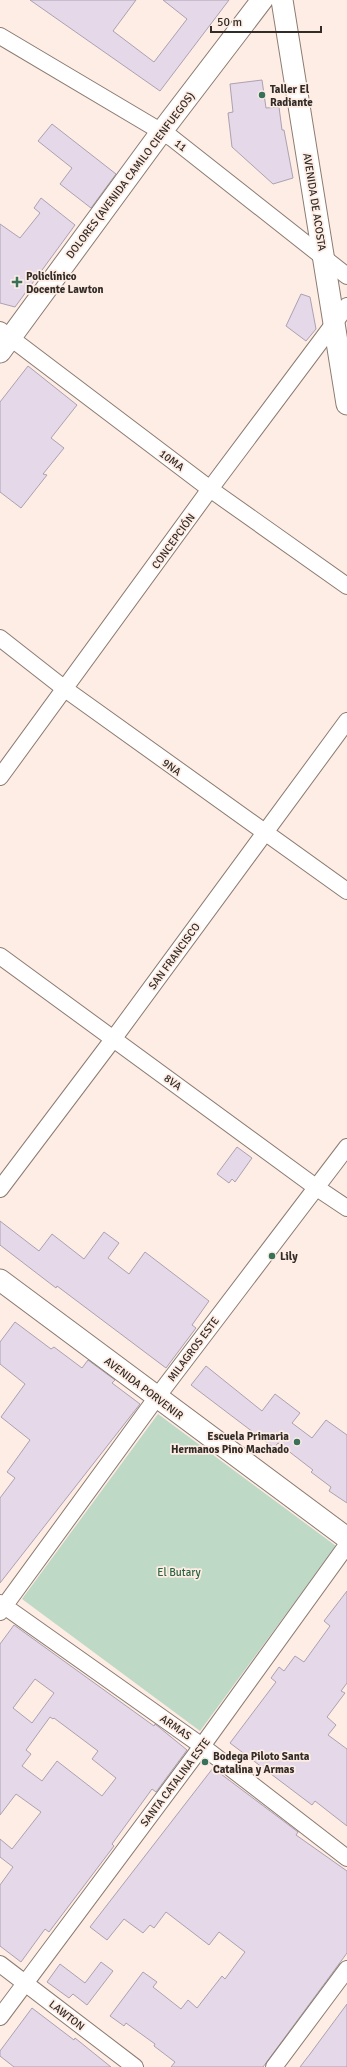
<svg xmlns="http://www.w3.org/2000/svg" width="347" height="2067" font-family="Signika,sans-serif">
<rect width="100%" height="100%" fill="#fdede4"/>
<!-- green -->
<path fill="#bed9c6" d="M 158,1414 L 336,1546 L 200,1731 L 22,1599 Z"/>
<!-- building -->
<path fill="#e4d8e9" stroke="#aca1b1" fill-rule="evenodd" d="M 30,0 L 136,0 L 113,31 L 154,62 L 187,19 L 163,0 L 229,0 L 160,91 Z
M 262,80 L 266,108 L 279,107 L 282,130 L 284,130 L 293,178 L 273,184 L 232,147 L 228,113 L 233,112 L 230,84 Z
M 52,124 L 116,174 L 91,208 L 60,184 L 72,168 L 38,141 Z
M 41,198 L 75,225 L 15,307 L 0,303 L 0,224 L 20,238 L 40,213 L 34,208 Z
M 301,294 L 310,297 L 316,329 L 306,341 L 286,326 Z
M 28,366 L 77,405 L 51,438 L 64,448 L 43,474 L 47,475 L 21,508 L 0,492 L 0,402 Z
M 237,1147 L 252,1158 L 235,1182 L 232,1179 L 229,1183 L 217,1174 Z
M 0,1221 L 39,1251 L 52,1234 L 84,1259 L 104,1232 L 119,1243 L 108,1258 L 129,1274 L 145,1252 L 209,1301 L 192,1325 L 196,1328 L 166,1368 L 57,1286 L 56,1288 L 0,1245 Z
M 15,1322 L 51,1349 L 54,1347 L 82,1368 L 88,1360 L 115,1380 L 112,1383 L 140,1404 L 0,1583 L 0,1498 L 15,1478 L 7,1472 L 30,1440 L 1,1417 L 25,1384 L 0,1364 L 0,1342 Z
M 206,1366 L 262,1411 L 275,1394 L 300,1413 L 292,1423 L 312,1438 L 326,1420 L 347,1435 L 347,1503 L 329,1491 L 331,1487 L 311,1472 L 313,1470 L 278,1443 L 274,1448 L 191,1385 Z
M 347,1591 L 347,1683 L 341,1691 L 345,1693 L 327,1717 L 336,1725 L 328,1735 L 347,1749 L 347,1826 L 315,1801 L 312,1805 L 230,1743 L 276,1682 L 271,1678 L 279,1667 L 284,1671 L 295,1656 L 304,1662 L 330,1626 L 324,1621 Z
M 14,1625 L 154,1726 L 155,1724 L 160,1728 L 187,1750 L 156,1792 L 152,1789 L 112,1844 L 114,1846 L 49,1932 L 45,1929 L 21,1962 L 0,1946 L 0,1885 L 13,1867 L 0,1857 L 0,1839 L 12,1849 L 41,1812 L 16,1794 L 0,1815 L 0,1644 ZM 35,1679 L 54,1693 L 32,1723 L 13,1708 ZM 50,1717 L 53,1719 L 54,1718 L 98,1751 L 92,1759 L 116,1778 L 102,1796 L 57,1761 L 42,1781 L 22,1766 L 31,1754 L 26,1750 Z
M 213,1768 L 298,1832 L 296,1835 L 347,1871 L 347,1953 L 263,2067 L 171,2067 L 175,2062 L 154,2046 L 155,2044 L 126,2023 L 124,2026 L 110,2016 L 143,1972 L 157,1982 L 153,1987 L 181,2009 L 188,2000 L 197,2008 L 222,1976 L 225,1979 L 245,1952 L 219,1932 L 209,1945 L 166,1912 L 154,1928 L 150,1925 L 143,1933 L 124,1919 L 107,1940 L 90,1927 Z
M 101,1962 L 113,1971 L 87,2005 L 73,1994 L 69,1998 L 47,1982 L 60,1964 L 85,1983 Z
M 347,2004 L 347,2067 L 300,2067 L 310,2054 Z
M 32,2008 L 74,2040 L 75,2038 L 111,2067 L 14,2067 L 0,2056 L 0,2051 Z"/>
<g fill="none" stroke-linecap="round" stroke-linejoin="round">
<defs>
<path id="minor" d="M 0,36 L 172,138 L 347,276
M 0,330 L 210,489 L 347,586
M 0,638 L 65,689 L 347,891
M 0,777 L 210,489 L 347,306
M 0,956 L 317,1188 L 347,1208
M 0,1189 L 114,1038 L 347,721
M 0,1603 L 202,1746 L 347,1858
M 0,1612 L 157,1397 L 347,1147
M 0,1964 L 135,2067
M 0,2017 L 202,1746 L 347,1545
M 274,2067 L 347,1969"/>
<path id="major" d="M 282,0 L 347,404
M 0,352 L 162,131 L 262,0
M 0,1280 L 347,1538"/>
</defs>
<!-- minor casing -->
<use href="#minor" stroke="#8c7b70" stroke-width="18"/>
<!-- major casing -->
<use href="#major" stroke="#8c7b70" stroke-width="23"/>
<!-- minor -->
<use href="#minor" stroke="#fff" stroke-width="16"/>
<!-- major -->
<use href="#major" stroke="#fff" stroke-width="21"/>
</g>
<!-- markers -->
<g fill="#387059" stroke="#fdede4" stroke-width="1.5">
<circle cx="262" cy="95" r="4"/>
<path d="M15 276h4v4h4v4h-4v4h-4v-4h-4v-4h4z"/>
<circle cx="272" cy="1256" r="4"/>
<circle cx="297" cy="1442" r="4"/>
<circle cx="205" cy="1762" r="4"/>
</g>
<g text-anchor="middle" stroke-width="3.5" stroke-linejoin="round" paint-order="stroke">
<!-- poi labels -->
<g font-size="11" font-weight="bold" fill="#322b27" stroke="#fdede4" text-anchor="start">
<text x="270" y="93">Taller El<tspan x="270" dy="13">Radiante</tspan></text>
<text x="26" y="280">Policlínico<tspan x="26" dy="13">Docente Lawton</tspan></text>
<text x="280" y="1260">Lily</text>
<text x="289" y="1440" text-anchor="end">Escuela Primaria<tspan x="289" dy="13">Hermanos Pino Machado</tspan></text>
<text x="213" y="1760">Bodega Piloto Santa<tspan x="213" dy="13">Catalina y Armas</tspan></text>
</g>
<!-- street labels -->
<g font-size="11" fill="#322b27" stroke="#fdede4">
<text transform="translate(181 145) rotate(38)" y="4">11</text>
<text transform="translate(130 175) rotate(-53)" y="4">DOLORES (AVENIDA CAMILO CIENFUEGOS)</text>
<text transform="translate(315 202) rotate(81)" y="4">AVENIDA DE ACOSTA</text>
<text transform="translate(172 460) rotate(37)" y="4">10MA</text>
<text transform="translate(173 541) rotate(-54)" y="4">CONCEPCIÓN</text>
<text transform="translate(172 767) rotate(36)" y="4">9NA</text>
<text transform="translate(174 956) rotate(-54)" y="4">SAN FRANCISCO</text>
<text transform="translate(173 1082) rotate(36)" y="4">8VA</text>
<text transform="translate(193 1349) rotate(-53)" y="4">MILAGROS ESTE</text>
<text transform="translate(144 1388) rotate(37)" y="4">AVENIDA PORVENIR</text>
<text transform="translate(176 1727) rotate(35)" y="4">ARMAS</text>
<text transform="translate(175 1782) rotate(-53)" y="4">SANTA CATALINA ESTE</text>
<text transform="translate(67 2015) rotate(38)" y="4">LAWTON</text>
</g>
<!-- park labels -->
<g font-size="11" fill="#2b6441" stroke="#fdede4">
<text x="179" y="1576">El Butary</text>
</g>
</g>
<!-- scale -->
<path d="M211 26v6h110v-6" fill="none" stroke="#322b27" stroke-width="2"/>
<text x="217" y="26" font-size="12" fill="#322b27" stroke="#fdede4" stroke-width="3" paint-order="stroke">50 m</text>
</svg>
